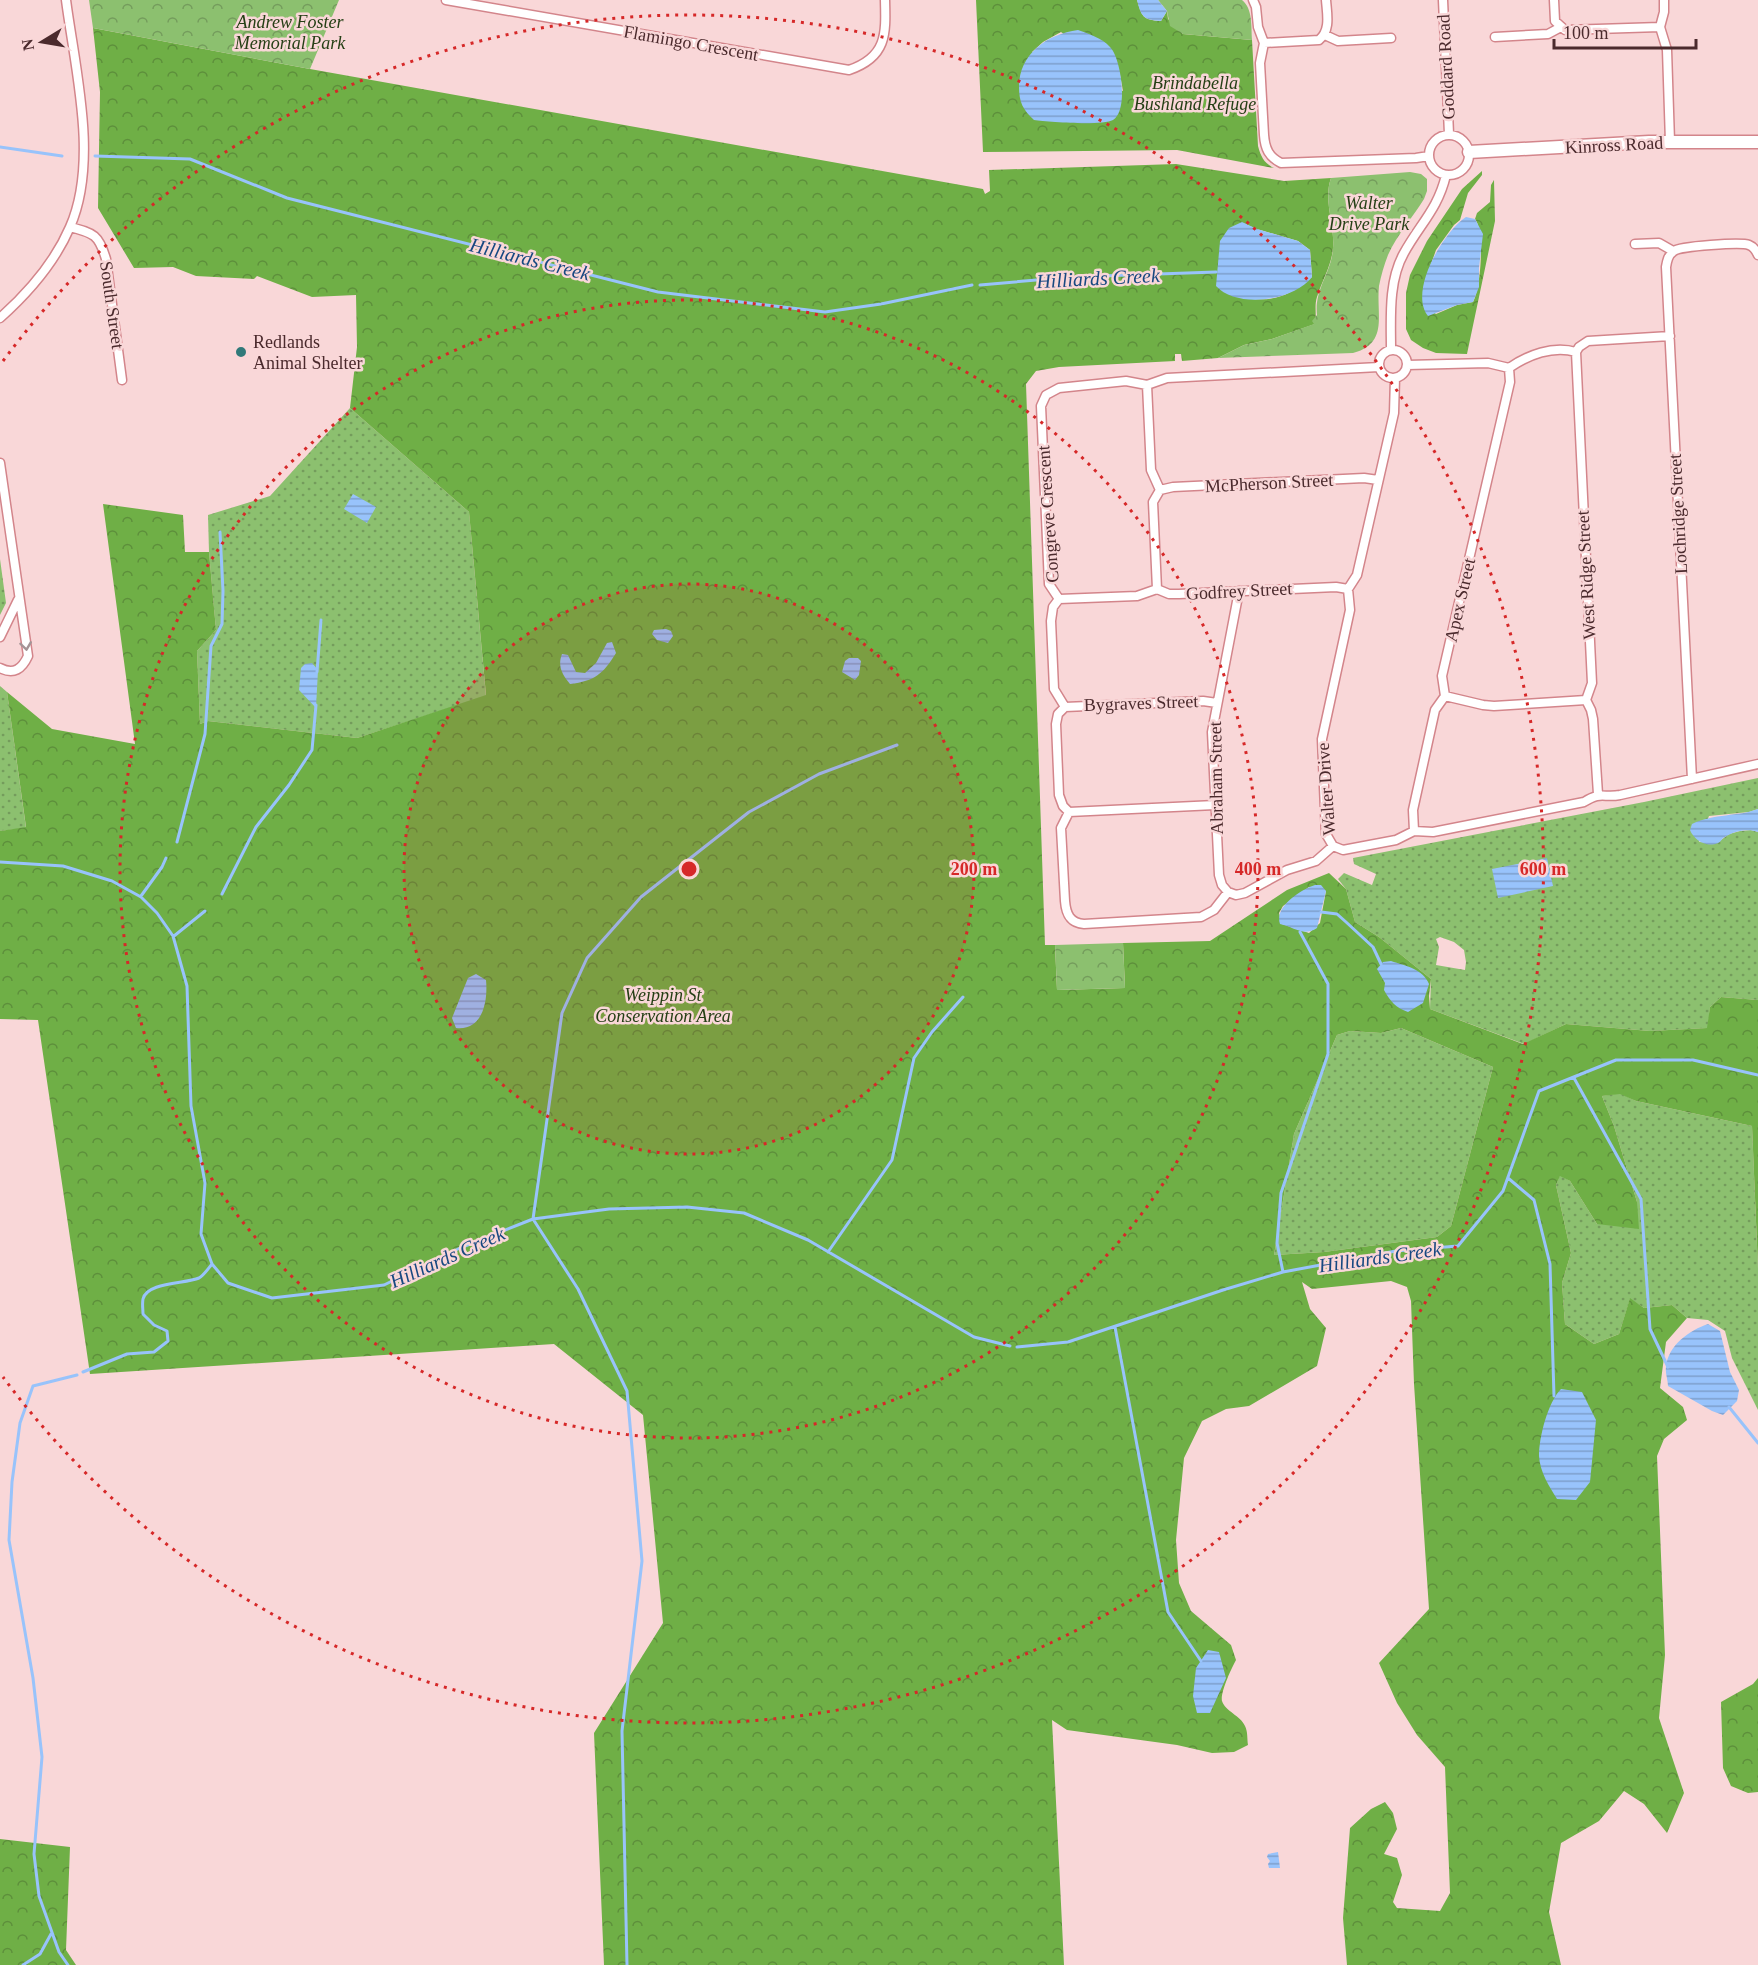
<svg xmlns="http://www.w3.org/2000/svg" width="1758" height="1965" font-family="Georgia,serif">
<defs>
<pattern id="grass-dots" width="8" height="8" patternUnits="userSpaceOnUse" patternTransform="scale(1.5)"><rect width="8" height="8" fill="#8cc06f"/><path d="M2 2h.1M6 6h.1" fill="none" stroke="#749c5c" stroke-width="1.8" stroke-linecap="round"/></pattern>
<pattern id="forest-crowns" width="20" height="18" patternUnits="userSpaceOnUse" patternTransform="scale(1.5)"><rect width="20" height="18" fill="#6faf46"/><path d="M2 6a3 3 0 1 1 6 0M12 15a3 3 0 1 1 6 0" fill="none" stroke="#5d8f3b"/></pattern>
<pattern id="park-crowns" width="20" height="18" patternUnits="userSpaceOnUse" patternTransform="scale(1.5)"><rect width="20" height="18" fill="#8cc06f"/><path d="M2 6a3 3 0 1 1 6 0M12 15a3 3 0 1 1 6 0" fill="none" stroke="#749c5c"/></pattern>
<pattern id="water-rules" width="6" height="5" patternUnits="userSpaceOnUse" patternTransform="scale(1.5)"><rect width="6" height="5" fill="#98c3fb"/><path d="M0 2.5h6" fill="none" stroke="#7e9fcc"/></pattern>
</defs>
<rect width="100%" height="100%" fill="#f9d7d8"/>
<!-- grass -->
<path fill="url(#grass-dots)" fill-rule="evenodd" d="M 350,408 L 469,512 L 486,696 L 357,738 L 208,721 L 200,724 L 197,651 L 216,630 L 209,552 L 208,515 L 270,496 Z
M 0,559 L 6,603 L 0,615 Z
M 0,686 L 7,692 L 26,828 L 0,831 Z
M 1758,778 L 1758,809 L 1749,812 L 1709,816 L 1699,842 L 1717,843 L 1729,834 L 1740,831 L 1751,830 L 1758,832 L 1758,1000 L 1721,997 L 1710,1007 L 1708,1028 L 1650,1031 L 1566,1024 L 1524,1044 L 1430,1009 L 1431,979 L 1379,937 L 1355,922 L 1346,889 L 1338,879 L 1344,873 L 1372,885 L 1376,874 L 1354,864 L 1353,858 L 1644,802 ZM 1440,937 L 1454,942 L 1464,950 L 1466,962 L 1465,970 L 1436,965 L 1439,947 L 1436,939 Z
M 1401,1028 L 1493,1067 L 1451,1226 L 1437,1237 L 1324,1252 L 1274,1255 L 1294,1134 L 1337,1035 L 1350,1031 L 1381,1033 Z
M 1620,1093 L 1636,1101 L 1752,1126 L 1758,1269 L 1758,1410 L 1732,1358 L 1725,1331 L 1708,1320 L 1687,1318 L 1672,1305 L 1644,1308 L 1630,1299 L 1619,1334 L 1594,1344 L 1565,1324 L 1562,1283 L 1571,1253 L 1556,1185 L 1560,1175 L 1570,1181 L 1597,1224 L 1637,1202 L 1614,1126 L 1602,1096 Z"/>
<!-- forest -->
<path fill="url(#forest-crowns)" fill-rule="evenodd" d="M 976,0 L 1137,0 C 1142,16 1142,20 1161,21 L 1167,11 L 1168,19 L 1183,34 L 1252,40 L 1258,146 C 1261,157 1264,163 1274,168 L 1177,150 L 983,152 ZM 1061,32 L 1120,75 L 1123,91 L 1032,52 L 1043,42 Z
M 93,28 L 310,69 L 983,189 L 985,194 L 990,191 L 989,170 L 1176,164 L 1284,181 L 1331,178 C 1323,201 1335,224 1333,248 C 1332,264 1322,281 1317,297 C 1314,306 1317,315 1315,324 L 1272,339 L 1244,345 L 1218,358 L 1182,361 L 1181,354 L 1175,354 L 1175,361 L 1059,367 L 1036,371 L 1026,384 L 1045,945 L 1055,945 L 1057,990 L 1125,988 L 1123,943 L 1210,941 L 1287,890 L 1329,873 L 1346,889 L 1355,922 L 1379,937 L 1431,979 L 1429,996 L 1430,1009 L 1523,1044 L 1566,1024 L 1650,1031 L 1707,1028 L 1710,1007 L 1721,997 L 1758,1000 L 1758,1269 L 1752,1126 L 1636,1101 L 1620,1094 L 1602,1096 L 1614,1126 L 1637,1202 L 1639,1229 L 1597,1224 L 1570,1181 L 1560,1176 L 1556,1185 L 1571,1253 L 1562,1283 L 1565,1324 L 1594,1344 L 1619,1334 L 1630,1298 L 1644,1308 L 1672,1305 L 1687,1318 L 1666,1342 L 1660,1388 L 1683,1407 L 1687,1420 L 1664,1439 L 1657,1456 L 1665,1655 L 1659,1718 L 1684,1793 L 1667,1833 L 1644,1804 L 1624,1791 L 1599,1821 L 1561,1843 L 1549,1912 L 1561,1965 L 1347,1965 L 1343,1918 L 1350,1828 L 1371,1809 L 1385,1802 L 1393,1813 L 1397,1829 L 1384,1854 L 1397,1858 L 1402,1875 L 1393,1902 L 1397,1908 L 1440,1911 L 1450,1893 L 1445,1767 L 1417,1735 L 1397,1703 L 1379,1663 L 1429,1609 L 1414,1384 L 1411,1301 L 1407,1287 L 1391,1281 L 1312,1289 L 1302,1282 L 1310,1309 L 1326,1328 L 1317,1366 L 1249,1406 L 1226,1409 L 1202,1421 L 1184,1458 L 1176,1540 L 1179,1583 L 1191,1611 L 1231,1645 L 1236,1660 C 1232,1667 1220,1693 1222,1701 C 1225,1711 1241,1716 1245,1726 C 1248,1732 1247,1739 1248,1745 L 1234,1752 L 1212,1753 L 1177,1745 L 1067,1730 L 1052,1720 L 1064,1965 L 604,1965 L 594,1733 L 663,1623 L 643,1415 L 554,1344 L 90,1374 L 38,1020 L 0,1019 L 0,831 L 26,827 L 7,692 L 52,729 L 135,744 L 103,504 L 183,515 L 185,552 L 209,552 L 216,630 L 197,651 L 200,724 L 208,721 L 357,738 L 486,695 L 469,512 L 350,408 L 357,347 L 356,295 L 312,297 L 257,276 L 254,279 L 196,276 L 173,267 L 134,268 L 98,208 L 100,92 ZM 1242,223 L 1257,229 L 1298,241 L 1310,250 L 1312,277 C 1287,297 1275,302 1242,298 ZM 1309,887 L 1326,891 L 1320,923 L 1309,933 L 1282,924 L 1279,913 L 1283,906 ZM 1401,1028 L 1493,1067 L 1451,1226 L 1437,1237 L 1324,1252 L 1274,1255 L 1294,1134 L 1337,1035 L 1350,1031 L 1381,1033 Z
M 1482,171 L 1482,175 L 1468,193 L 1460,220 L 1454,225 L 1436,250 L 1424,284 L 1423,304 L 1436,314 L 1457,305 L 1473,302 C 1481,288 1485,231 1475,219 L 1477,213 L 1490,202 L 1491,185 L 1494,180 L 1495,221 L 1467,354 L 1436,353 L 1423,348 L 1411,340 L 1406,329 L 1406,293 L 1410,275 L 1427,241 L 1462,189 Z
M 1758,1678 L 1758,1792 L 1748,1793 L 1731,1786 L 1723,1768 L 1721,1702 L 1753,1684 Z
M 0,1839 L 70,1847 L 66,1950 L 76,1965 L 0,1965 Z"/>
<!-- park -->
<path fill="url(#park-crowns)" d="M 89,0 L 339,0 L 310,69 L 93,28 Z
M 1158,0 L 1242,0 C 1253,9 1251,26 1252,40 L 1183,34 L 1170,26 L 1167,11 Z
M 1410,172 L 1421,174 L 1427,179 L 1427,191 L 1424,199 C 1413,217 1397,235 1388,255 C 1384,265 1381,276 1379,286 C 1376,315 1389,343 1353,353 L 1218,358 L 1244,345 L 1272,339 L 1314,324 L 1312,321 L 1317,315 C 1314,289 1332,272 1333,248 C 1335,224 1323,201 1331,178 Z
M 1123,943 L 1125,988 L 1057,990 L 1055,945 Z"/>
<!-- water -->
<path fill="url(#water-rules)" d="M 1137,0 L 1158,0 L 1167,11 L 1161,21 C 1143,20 1141,16 1137,0 Z
M 1078,30 C 1089,34 1102,38 1110,47 C 1121,58 1129,110 1113,120 C 1102,126 1048,122 1034,120 C 1023,110 1019,102 1019,87 C 1019,54 1047,34 1078,30 Z
M 1466,217 L 1475,219 L 1483,234 L 1479,268 L 1479,287 L 1473,302 L 1457,305 L 1428,316 C 1408,291 1444,231 1466,217 Z
M 1242,222 L 1257,229 L 1298,241 L 1310,250 L 1312,277 C 1294,301 1237,309 1216,286 L 1220,241 L 1229,228 Z
M 353,494 L 376,507 L 367,523 L 344,509 Z
M 666,629 L 671,631 L 673,636 L 668,643 L 657,640 L 652,634 L 654,630 Z
M 612,642 L 616,653 C 603,674 595,681 570,684 C 563,675 557,667 562,654 L 568,655 L 576,672 L 585,673 L 596,663 L 607,643 Z
M 849,658 L 858,658 L 861,661 L 859,675 L 855,680 L 842,672 L 845,661 Z
M 312,663 L 318,670 L 316,708 L 299,690 L 301,668 L 305,664 Z
M 1758,809 L 1758,832 C 1748,828 1734,831 1725,837 C 1722,838 1721,842 1718,843 C 1706,848 1694,840 1690,830 L 1692,824 C 1715,813 1737,817 1758,809 Z
M 1547,858 L 1553,886 L 1498,898 L 1492,869 Z
M 1315,885 L 1321,885 L 1326,891 L 1317,928 C 1304,937 1294,927 1280,924 C 1274,907 1300,890 1315,885 Z
M 1391,961 C 1406,966 1423,969 1429,984 L 1423,1003 L 1408,1012 C 1396,1008 1390,1001 1384,990 L 1385,983 L 1377,969 L 1383,962 Z
M 476,974 L 486,980 C 488,1001 483,1031 456,1028 L 452,1018 L 468,978 Z
M 1708,1324 L 1720,1331 L 1730,1372 L 1739,1390 L 1737,1401 L 1723,1415 L 1712,1411 L 1668,1386 C 1668,1380 1665,1373 1666,1367 C 1668,1345 1690,1330 1708,1324 Z
M 1561,1389 L 1582,1392 L 1596,1420 L 1590,1482 L 1576,1500 L 1557,1499 C 1549,1486 1540,1472 1539,1456 C 1539,1437 1548,1402 1561,1389 Z
M 1208,1650 L 1219,1652 L 1226,1678 L 1210,1713 L 1197,1713 L 1193,1696 L 1196,1668 Z
M 1278,1852 L 1280,1868 L 1269,1868 L 1268,1864 L 1270,1861 L 1267,1857 L 1268,1854 Z"/>
<g fill="none" stroke-linecap="round" stroke-linejoin="round">
<!-- stream -->
<path stroke="#98c3fb" stroke-width="3" d="M 0,147 L 62,156
M 95,156 L 190,159 L 287,198 L 658,292 L 825,312 L 881,304 L 972,285
M 980,285 L 1071,277 L 1216,272
M 317,672 L 321,620
M 177,842 L 205,734 L 211,646 L 222,624 L 223,591 L 220,532
M 0,862 L 63,866 L 112,881 L 141,897 L 157,913 L 173,936 L 187,986 L 191,1106 L 205,1183 L 201,1234 L 212,1264 L 228,1283 L 272,1298 L 384,1285 L 460,1248 L 533,1219 L 609,1209 L 687,1207 L 744,1213 L 808,1240 L 974,1337 L 1010,1346
M 222,894 L 256,827 L 289,785 L 312,750 L 316,705
M 141,896 L 162,867 L 166,858
M 1321,912 L 1337,914 L 1346,922 L 1373,947 L 1381,964
M 174,936 L 205,911
M 1574,1078 L 1641,1199 L 1650,1329 L 1668,1367
M 1508,1178 L 1534,1200 L 1550,1264 L 1554,1396
M 828,1252 L 892,1160 L 914,1058 L 932,1032 L 963,997
M 1283,1272 L 1277,1243 L 1281,1193 L 1328,1054 L 1328,984 L 1300,932
M 1115,1327 L 1168,1612 L 1201,1661
M 1017,1347 L 1068,1342 L 1223,1290 L 1283,1272 L 1396,1251 L 1458,1246 L 1503,1191 L 1539,1091 L 1616,1060 L 1693,1060 L 1758,1075
M 83,1372 L 127,1354 L 154,1352 L 168,1341 L 167,1331 L 154,1325 L 143,1314 C 143,1309 142,1304 143,1299 C 147,1282 185,1284 199,1278 C 204,1275 208,1269 212,1264
M 1729,1407 L 1758,1443
M 23,1965 L 40,1954 L 51,1934
M 68,1965 L 59,1952 L 39,1896 L 34,1854 L 42,1757 L 33,1678 L 9,1540 L 12,1482 L 20,1423 L 33,1386 L 77,1375
M 627,1965 L 622,1731 L 642,1561 L 627,1391 L 578,1289 L 533,1219 L 562,1013 L 587,958 L 641,897 L 749,812 L 819,774 L 897,745"/>
<defs>
<path id="street" d="M 446,0 L 849,70 C 887,57 886,34 885,0
M 1253,0 L 1256,7 L 1258,27 L 1264,43 L 1260,63 L 1264,135 C 1265,149 1269,157 1281,163 L 1416,158 L 1429,156
M 1443,0 L 1449,134
M 1554,0 L 1555,21 L 1565,30 L 1660,27
M 1664,0 L 1664,12 L 1660,27 L 1667,50 L 1670,142
M 1325,35 L 1338,41 L 1391,38
M 1495,37 L 1548,34 L 1561,27
M 1264,43 L 1319,40 C 1331,30 1327,14 1326,0
M1429 155a20 20 0 1 1 40 0a20 20 0 1 1-40 0Z
M 70,227 C 94,233 99,235 106,259 L 122,380
M 1635,244 L 1659,243 L 1673,251
M 0,318 C 28,293 55,262 70,227 C 99,161 75,69 66,0
M1379 364a14 14 0 1 1 28 0a14 14 0 1 1-28 0Z
M 1391,350 C 1391,319 1388,281 1404,253 C 1420,224 1438,209 1446,175
M 1576,352 L 1592,683 L 1586,700 L 1591,710 L 1593,719 L 1598,794
M 1576,352 L 1579,347 L 1588,341 L 1670,336
M 1407,365 L 1488,363 L 1509,368 C 1528,355 1553,345 1576,352
M 1395,378 L 1394,413 L 1357,575 L 1348,589 L 1350,610 L 1322,739 L 1326,834 L 1333,846 L 1343,850 L 1396,840 L 1414,831 L 1433,832 L 1584,802 C 1601,791 1603,798 1620,795 L 1758,764
M 1147,385 L 1151,470 L 1160,490 L 1153,502 L 1157,589
M 0,463 L 28,656 C 22,669 14,675 0,668
M 1160,490 L 1173,487 L 1364,478 L 1378,480
M 1059,599 L 1137,596 L 1157,589 L 1169,594 L 1179,594 L 1336,587 L 1348,589
M 0,637 L 18,600
M 1445,696 L 1483,705 L 1494,706 L 1586,700
M 1065,707 L 1203,701 L 1217,703
M 1692,779 L 1666,267 C 1667,261 1668,255 1674,251 C 1680,246 1741,242 1749,245 C 1754,247 1756,250 1758,255
M 1069,812 L 1215,805
M 1414,831 L 1413,810 L 1435,710 L 1445,696 L 1442,676 L 1510,382 L 1509,368
M 1333,846 L 1316,861 L 1287,870 L 1245,893 L 1236,895 L 1228,892 L 1214,910 L 1201,917 L 1084,924 C 1070,923 1066,914 1065,901 L 1061,828 L 1069,812 L 1063,806 L 1059,795 L 1056,724 L 1058,714 L 1065,707 L 1054,689 L 1051,621 L 1053,607 L 1059,599 L 1049,584 L 1041,406 L 1046,395 L 1059,388 L 1126,381 L 1147,385 L 1167,378 L 1379,367
M 1228,892 L 1222,885 L 1219,875 L 1212,732 L 1239,591"/>
<path id="secondary" d="M 1469,152 L 1649,142 L 1758,142"/>
</defs>
<!-- street casing -->
<use href="#street" stroke="#d3858b" stroke-width="11"/>
<!-- secondary casing -->
<use href="#secondary" stroke="#d3858b" stroke-width="15"/>
<!-- street -->
<use href="#street" stroke="#fff" stroke-width="8"/>
<!-- secondary -->
<use href="#secondary" stroke="#fff" stroke-width="12"/>
</g>
<!-- one-way arrows -->
<defs><path id="oneway-chevron" d="M-2-3.5L2.5 0L-2 3.5" fill="none" stroke-width="1.6" stroke-linecap="round" stroke-linejoin="round" transform="scale(1.5)"/></defs>
<use stroke="#a59496" href="#oneway-chevron" transform="translate(26 646) rotate(82)"/>
<!-- distance rings -->
<circle cx="689" cy="869" r="285" fill="#d62828" fill-opacity=".12"/>
<g fill="none" stroke="#d62828" stroke-width="3" stroke-dasharray="3 6">
<circle cx="689" cy="869" r="285"/>
<circle cx="689" cy="869" r="569"/>
<path d="M3 361A854 854 0 1 1 3 1377"/>
</g>
<!-- markers -->
<circle fill="#307979" stroke="#f9d7d8" stroke-width="2" cx="241" cy="352" r="6"/>
<g text-anchor="middle" stroke-width="5" stroke-linejoin="round" paint-order="stroke">
<!-- park labels -->
<g font-size="18" font-style="italic" fill="#253f15" stroke="#f9d7d8">
<text x="290" y="28">Andrew Foster<tspan x="290" dy="21">Memorial Park</tspan></text>
<text x="1195" y="89">Brindabella<tspan x="1195" dy="21">Bushland Refuge</tspan></text>
<text x="1369" y="209">Walter<tspan x="1369" dy="21">Drive Park</tspan></text>
<text x="663" y="1001">Weippin St<tspan x="663" dy="21">Conservation Area</tspan></text>
</g>
<!-- street labels -->
<g font-size="18" fill="#4b2a2d" stroke="#f9d7d8">
<text transform="translate(691 43) rotate(10)" y="6">Flamingo Crescent</text>
<text transform="translate(1446 67) rotate(-93)" y="6">Goddard Road</text>
<text transform="translate(1614 145) rotate(-3)" y="6">Kinross Road</text>
<text transform="translate(112 305) rotate(82)" y="6">South Street</text>
<text transform="translate(1269 483) rotate(-3)" y="6">McPherson Street</text>
<text transform="translate(1048 514) rotate(-94)" y="6">Congreve Crescent</text>
<text transform="translate(1678 514) rotate(-93)" y="6">Lochridge Street</text>
<text transform="translate(1586 575) rotate(-93)" y="6">West Ridge Street</text>
<text transform="translate(1239 591) rotate(-3)" y="6">Godfrey Street</text>
<text transform="translate(1460 600) rotate(-77)" y="6">Apex Street</text>
<text transform="translate(1141 703) rotate(-2)" y="6">Bygraves Street</text>
<text transform="translate(1216 778) rotate(-91)" y="6">Abraham Street</text>
<text transform="translate(1326 789) rotate(-94)" y="6">Walter Drive</text>
</g>
<!-- poi labels -->
<g font-size="18" fill="#4b2a2d" stroke="#f9d7d8" text-anchor="start">
<text x="253" y="348">Redlands<tspan x="253" dy="21">Animal Shelter</tspan></text>
</g>
<!-- water labels -->
<g font-size="20" font-style="italic" fill="#174881" stroke="#f9d7d8">
<text transform="translate(530 259) rotate(14)" y="7">Hilliards Creek</text>
<text transform="translate(1098 278) rotate(-3)" y="7">Hilliards Creek</text>
<text transform="translate(447 1257) rotate(-24)" y="7">Hilliards Creek</text>
<text transform="translate(1380 1257) rotate(-8)" y="7">Hilliards Creek</text>
</g>
</g>
<circle cx="689" cy="869" r="9" fill="#d62828" stroke="#f9d7d8" stroke-width="3"/>
<g font-size="18" text-anchor="middle" font-weight="bold" fill="#d62828" stroke="#f9d7d8" stroke-width="5" stroke-linejoin="round" paint-order="stroke">
<text x="974" y="875">200 m</text>
<text x="1258" y="875">400 m</text>
<text x="1543" y="875">600 m</text>
</g>
<!-- north arrow -->
<g transform="translate(42 42) rotate(259)" stroke="#f9d7d8" stroke-width="4.5" paint-order="stroke">
<path d="M0-4.5L10 22L0 15L-10 22Z" fill="#4b2a2d"/>
<text y="-9" font-size="16" font-weight="bold" text-anchor="middle" fill="#4b2a2d">N</text>
</g>
<!-- scale -->
<path d="M1554 39v9h142v-9" fill="none" stroke="#4b2a2d" stroke-width="3"/>
<text x="1563" y="39" font-size="18" fill="#4b2a2d" stroke="#f9d7d8" stroke-width="4.5" paint-order="stroke">100 m</text>
</svg>
